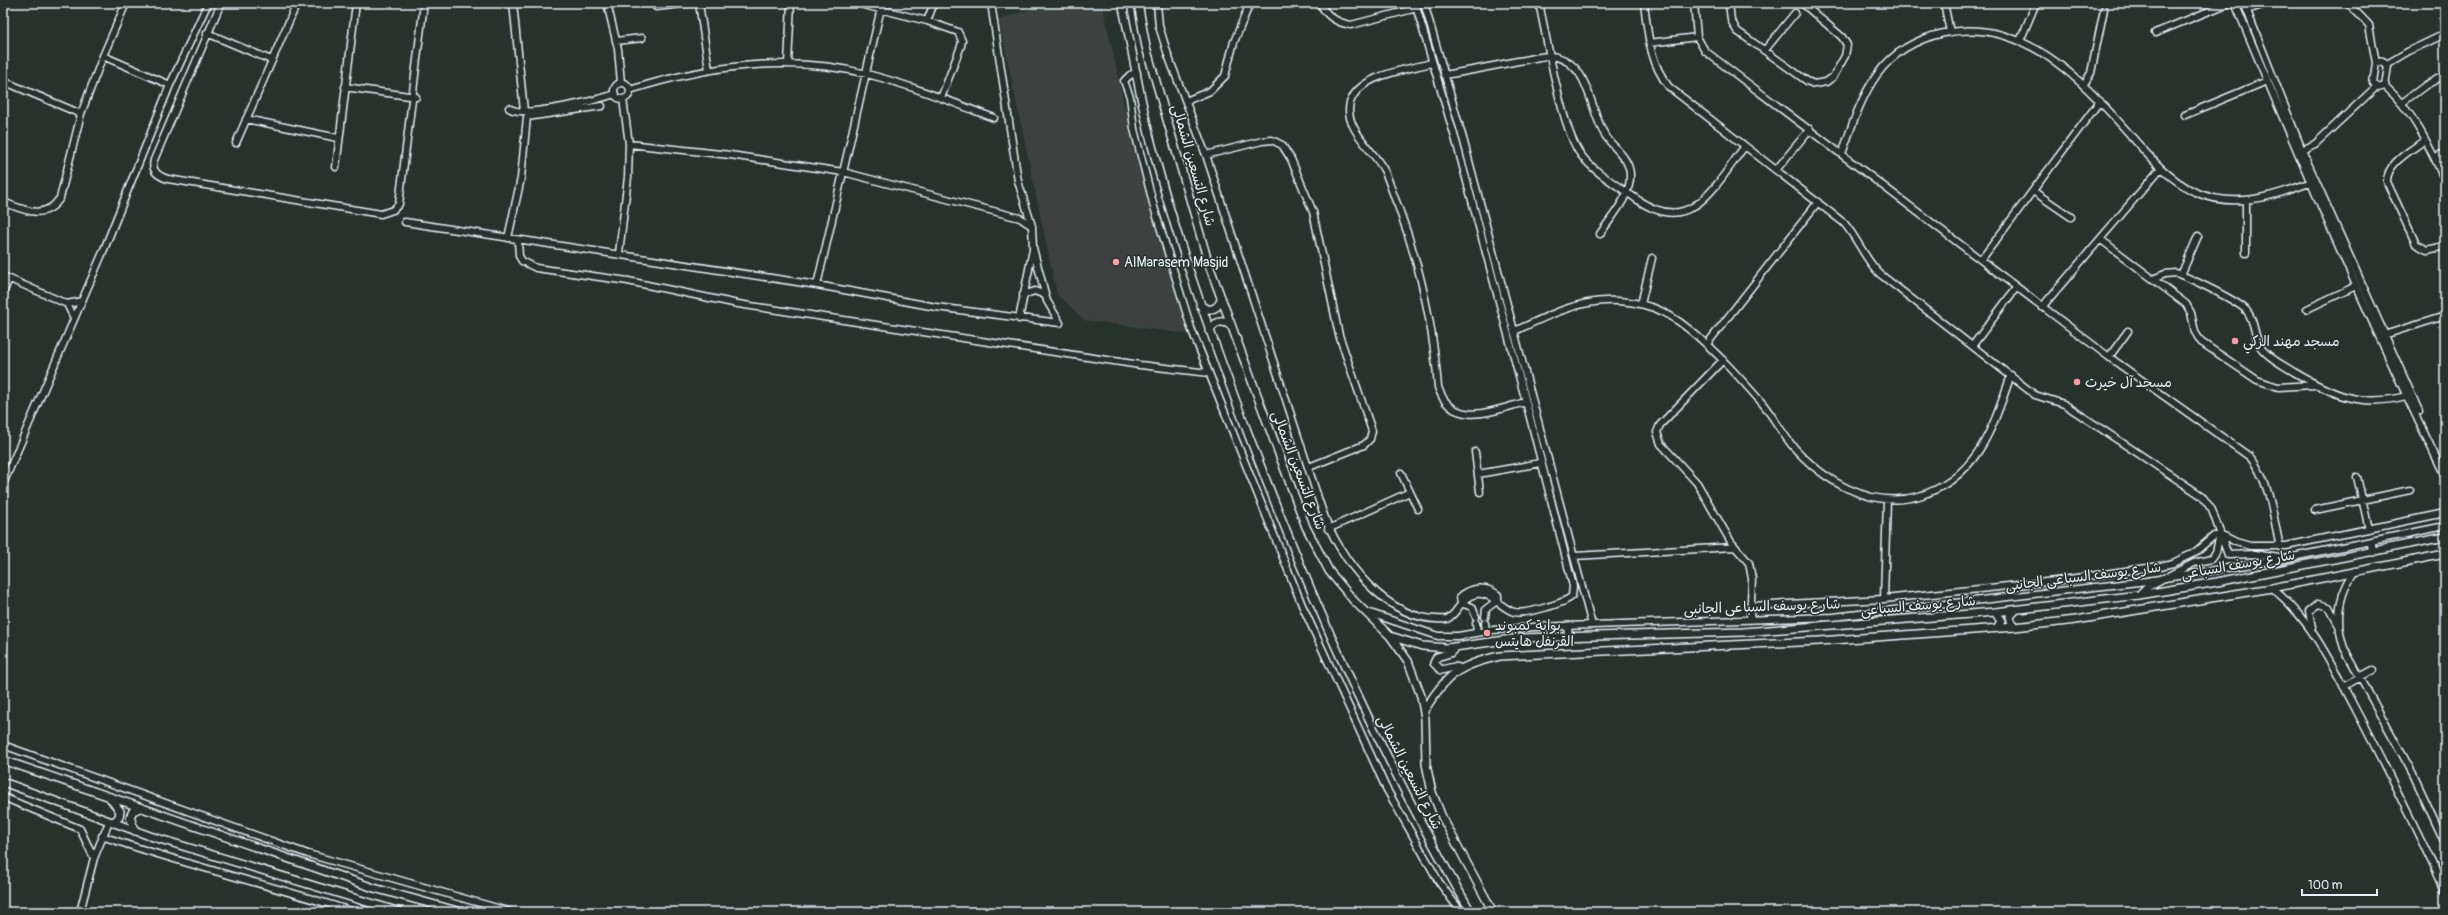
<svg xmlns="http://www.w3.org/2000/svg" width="2448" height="915" font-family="Pangolin,'Playpen Sans Arabic',sans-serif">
<rect width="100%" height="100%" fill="#26332d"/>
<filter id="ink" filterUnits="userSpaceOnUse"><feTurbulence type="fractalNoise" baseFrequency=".025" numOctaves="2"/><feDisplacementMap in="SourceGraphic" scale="8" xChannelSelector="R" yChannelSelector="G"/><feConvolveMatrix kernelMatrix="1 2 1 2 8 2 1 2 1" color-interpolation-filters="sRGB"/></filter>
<g filter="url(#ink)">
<!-- built -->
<path fill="#3c423f" d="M 1047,3 L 1102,3 L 1130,131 L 1188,334 L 1084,320 L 1057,294 L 999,20 Z"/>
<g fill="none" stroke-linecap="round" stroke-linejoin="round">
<defs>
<path id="minor" d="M 221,3 L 154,160 C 151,171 158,176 168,179 L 381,214 L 393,210 L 399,204 L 424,3
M 513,3 L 524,111
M 607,3 L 618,49 L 621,83
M 699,3 L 709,70
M 856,3 L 927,21 L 958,32 L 962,41 L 961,46 L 941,98
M 991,3 L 1018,181 L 1032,226 L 1033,248 L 1047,301 L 1060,323
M 1157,3 L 1159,26 L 1168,55 L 1206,155 L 1322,510 C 1339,559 1387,624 1447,619 C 1459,613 1460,597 1476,594 C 1493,592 1500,608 1514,612 C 1524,615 1566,603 1572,596 L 1573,586 L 1526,402 L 1456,141 L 1415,3
M 1320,3 C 1326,16 1338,23 1351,25 L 1417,8
M 1424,3 L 1464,142 L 1592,625
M 1539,3 C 1547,38 1561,129 1581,155 C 1595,173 1617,185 1635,198 C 1653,211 1674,219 1694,206 C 1713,195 1731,164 1745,146
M 1644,3 C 1648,33 1649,62 1669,87 L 1844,223 C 1858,239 1865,260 1880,274 L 2035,395 L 2064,404 L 2202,496 L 2212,510 L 2228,555 L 2254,554 L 2279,558
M 1694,3 L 1697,37 L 1705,51 L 2109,357 L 2250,457 C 2270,481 2273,516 2280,547
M 1729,3 L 1731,20 L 1737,31 L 1807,81 L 1814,84 L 1826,82 L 1833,77 L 1845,56 L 1847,45 L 1842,37 L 1802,3
M 1944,3 L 1950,32
M 2235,3 C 2301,163 2369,321 2445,476
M 2244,3 L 2302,150 L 2419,411
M 2348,3 L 2369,25 L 2376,63
M 3,7 L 5,3
M 656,7 L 691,3
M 2247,10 L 2268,3
M 927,21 L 934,3
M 207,33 L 271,60
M 2155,33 L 2229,3
M 616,41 L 642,38
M 2020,41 L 2036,3
M 1649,43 L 1697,37
M 1765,50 L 1795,13
M 103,56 L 170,85
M 2383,61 L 2388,66 L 2385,86 L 2378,88 L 2373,82 L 2376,63 Z
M 1431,63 C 1407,70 1359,74 1350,103 C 1343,128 1375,151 1385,172 C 1390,183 1393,195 1398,206 C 1420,265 1433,324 1438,387 C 1452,430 1494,410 1526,402
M 788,64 L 791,3
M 2387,64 L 2409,51 L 2445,34
M 1137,73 L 1130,75 L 1124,81 L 1130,97 L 1134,129 L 1154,207 L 1191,328 L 1302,605 L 1386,788 L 1439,882 L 1461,912
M 1444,75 C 1469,71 1494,66 1518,61 C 1529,60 1541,55 1551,56 C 1591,61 1589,111 1605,135 C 1613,148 1630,158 1630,175 C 1631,197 1611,217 1600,234
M 3,81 L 81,114
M614 91a8 8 0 1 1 16 0a8 8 0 1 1-16 0Z
M 2084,84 L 2091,73 L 2104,9
M 2385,86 C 2413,111 2430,147 2445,181
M 345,87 L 416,97
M 630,90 C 705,66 790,54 867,74 C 910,85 952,102 994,118
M 1186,101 L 1210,91 L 1225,76 L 1234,42 L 1250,3
M 2402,103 L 2426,85 L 2445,75
M 509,108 C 522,119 597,100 615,94
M 2185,115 L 2267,81
M 246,119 L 338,138
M 2425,140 C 2412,150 2386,163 2387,182 L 2416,244 L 2427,250 L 2445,246
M 236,143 L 297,3
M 629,144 L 730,155 L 843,172 L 1020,218 L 1032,226
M 2302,150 L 2315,144 L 2376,87
M 1842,154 C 1862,96 1877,47 1944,33 C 2022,17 2079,77 2126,130 C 2147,154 2166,178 2195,192 C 2234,209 2272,197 2309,183
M 1206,155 L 1262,141 L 1272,140 L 1282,145 L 1291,159 L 1313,212 L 1339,335 L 1372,431 L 1370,439 L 1364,445 L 1309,467
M 2434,157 L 2445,153
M 2436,161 L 2445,158
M 336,167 L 356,3
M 1776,170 L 1810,129
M 2033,191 L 2071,217
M 3,202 C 24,210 45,221 60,198 L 81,114 L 103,56 L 126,3
M 405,222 L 817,285 L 936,307 L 1060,323
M 508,238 L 521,178 L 527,117 L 602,106
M 2100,239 L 2186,304 L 2191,313 L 2195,332 L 2201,342 L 2257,380 L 2278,387 L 2315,385
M 518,240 L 519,256 L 522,261 L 536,268 L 628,281 L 738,304 L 1140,365 L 1209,373
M 619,253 L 628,177 L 629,144 L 623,99
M 2246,253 L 2246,200
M 1981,260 L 2100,101
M 2181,275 L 2198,236
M 3,276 L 67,304 L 74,318
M 2153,279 L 2165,274 L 2176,273 C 2190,278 2236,300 2246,310 C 2256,321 2253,337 2262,349 C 2270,359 2283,365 2294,372 C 2333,395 2360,408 2406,396
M 817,285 L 881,8
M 3,293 L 9,279
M 1023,295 L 1035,291 L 1045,295
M 67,304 L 82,301
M 1641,304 L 1652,258
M 2042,307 L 2160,169
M 2307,309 L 2356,286
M 1019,319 L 1033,249
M 1515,331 C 1564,308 1600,290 1654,308 C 1668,313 1679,321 1690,330 C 1717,352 1740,378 1763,404 C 1773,417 1781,431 1791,444 C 1822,480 1870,510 1919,496 C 1978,478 1993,427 2011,375
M 2384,335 L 2445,316
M 1707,344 L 1818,202
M 1973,345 L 2016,288
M 2109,357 L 2128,331
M 1723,360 L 1660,425 L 1657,432 L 1661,444 L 1697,483 L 1731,542 L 1749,563 L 1752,579 L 1750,620
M 1475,452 L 1480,492
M 1401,473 L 1418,509
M 1478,474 L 1541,463
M 2357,477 L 2369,529
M 3,484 L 103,252 L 170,85 L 208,3
M 2315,510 L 2410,490
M 1328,529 L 1410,492
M 1574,556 L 1734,547
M 2355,571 C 2338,595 2335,621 2344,648 L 2413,774 L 2445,843
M 2170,575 L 2194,563 L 2211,559 L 2216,552 L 2220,534
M 2272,588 C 2312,620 2332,665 2356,710 C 2387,769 2416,829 2445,890
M 1884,599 L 1887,500
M 1461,603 L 1460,597 C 1471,587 1486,585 1498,595 L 1498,600
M 1461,603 L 1472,607 L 1476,617
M 1751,606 L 1884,599 L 2055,581 L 2160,566 L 2173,563 L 2194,553 L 2214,536 L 2220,534 L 2236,542 L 2250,546 L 2286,546 L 2445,513
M 1367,612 L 1438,636 L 1458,636 L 1493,630 L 1534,627 L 1833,617 L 2147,581 L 2283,559 L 2445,526
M 1485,617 L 1486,609 L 1498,600
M 1476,623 L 1477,632
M 1485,623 L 1486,631
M 2312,628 L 2309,611 L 2318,604 L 2329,607 L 2338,624
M 2343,686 L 2373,670
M 3,745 L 308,854 L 511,912
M 3,797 L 80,829 L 94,858
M 102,836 C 185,865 271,885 354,912
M 80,912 L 94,858 L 109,822"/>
<path id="major" d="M 1122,3 C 1132,48 1139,93 1150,138 C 1176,240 1212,338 1249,436 C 1312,601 1382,760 1471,912
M 1138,3 L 1146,47 L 1209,265 L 1306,527 L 1329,571 L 1354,601 L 1390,636 L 1408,661 L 1421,696 L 1425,719 L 1426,764 L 1432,792 L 1442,817 L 1493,912
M 1200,305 C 1209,312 1217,310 1221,300
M 1209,331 C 1214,322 1222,319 1230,325
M 2371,542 L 2373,552
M 2139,595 L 2147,587 L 2165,577
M 1995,612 L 2001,621 L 1997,628
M 2015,627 L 2011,622 L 2010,616 L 2016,610
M 1390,636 L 1422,646 L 1447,648 L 1520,638 L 1743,632 L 1995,612 L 2139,595 L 2217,582 L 2445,537
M 1568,637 L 1568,626
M 1455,648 L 1450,653 L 1437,657 L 1434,663 L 1441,670 L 1454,667 L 1459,668
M 1424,711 C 1446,675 1458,665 1500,656 L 1819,641 L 2015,627 L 2076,620 L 2272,588 L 2445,554
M 3,760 L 374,888 L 461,912
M 3,782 L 150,836 L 400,912
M 109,797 L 120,811 L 119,817 L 113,823
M 135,831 L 130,817 L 133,811 L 140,808"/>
</defs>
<!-- minor casing -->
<use href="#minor" stroke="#e8f1f8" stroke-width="9"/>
<!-- major casing -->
<use href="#major" stroke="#e8f1f8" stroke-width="10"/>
<!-- minor -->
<use href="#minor" stroke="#26332d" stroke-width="6"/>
<!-- major -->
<use href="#major" stroke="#26332d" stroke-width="7"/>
</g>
</g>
<!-- markers -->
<g fill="#ff9aa2" stroke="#26332d" stroke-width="1.5">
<circle cx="1116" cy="262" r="4"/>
<circle cx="2235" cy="341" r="4"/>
<circle cx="2077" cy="382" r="4"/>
<circle cx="1487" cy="633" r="4"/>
</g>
<g text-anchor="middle" stroke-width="3" stroke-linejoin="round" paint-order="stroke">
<!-- street labels -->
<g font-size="14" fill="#e8f1f8" stroke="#26332d">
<text transform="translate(1194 165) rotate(74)" y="5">شارع التسعين الشمالى</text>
<text transform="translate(1299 470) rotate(69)" y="5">شارع التسعين الشمالى</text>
<text transform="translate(2238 564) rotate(-10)" y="5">شارع يوسف السباعى</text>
<text transform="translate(2083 576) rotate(-7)" y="5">شارع يوسف السباعى الجانبى</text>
<text transform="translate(1918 605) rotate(-5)" y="5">شارع يوسف السباعى</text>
<text transform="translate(1762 606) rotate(-2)" y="5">شارع يوسف السباعى الجانبى</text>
<text transform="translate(1410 772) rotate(63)" y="5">شارع التسعين الشمالى</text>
</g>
<!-- poi labels -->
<g font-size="14" fill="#e8f1f8" stroke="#26332d" text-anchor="start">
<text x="1124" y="267">AlMarasem Masjid</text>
<text x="2243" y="346">مسجد مهند الزكي</text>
<text x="2085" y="387">مسجد آل خيرت</text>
<text x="1495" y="630">بوابة كمبوند<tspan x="1495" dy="16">القرنفل هايتس</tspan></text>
</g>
</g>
<!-- margin -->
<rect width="2448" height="915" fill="none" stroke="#26332d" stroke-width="16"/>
<rect x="8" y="8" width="2432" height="899" fill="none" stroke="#e8f1f8" stroke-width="1.5" filter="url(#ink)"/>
<!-- scale -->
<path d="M2302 889v6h75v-6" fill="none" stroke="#e8f1f8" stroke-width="2"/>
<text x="2308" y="889" font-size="12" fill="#e8f1f8" stroke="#26332d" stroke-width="3" paint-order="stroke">100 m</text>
</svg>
